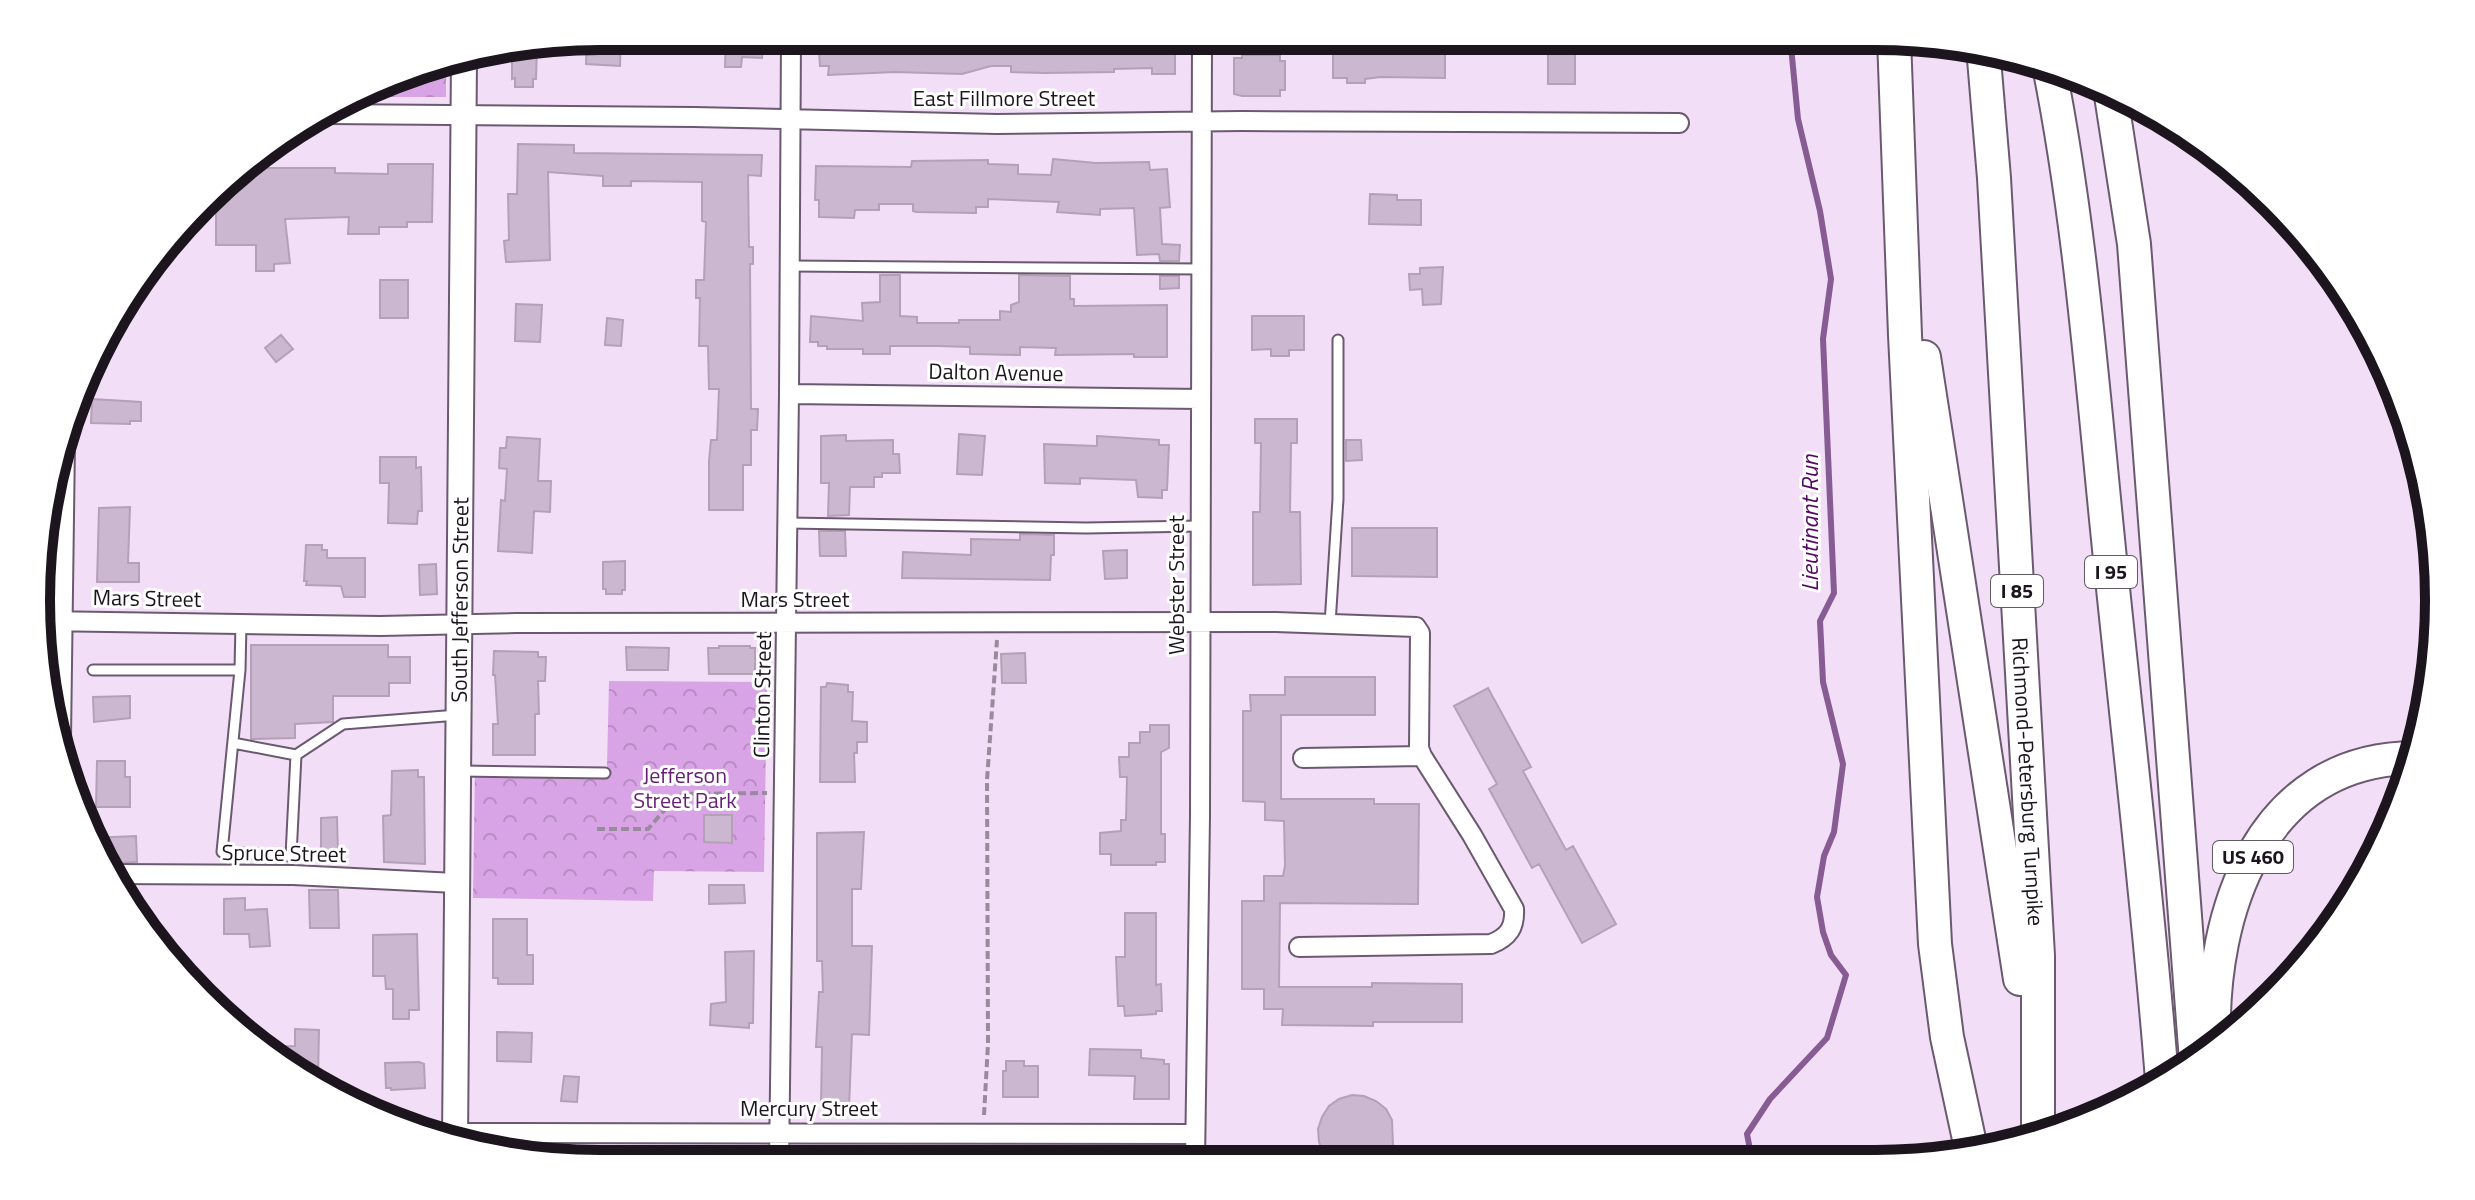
<svg xmlns="http://www.w3.org/2000/svg" width="2475" height="1200" font-family="'Titillium Web',sans-serif">
<defs>
<pattern id="park-crowns" width="20" height="18" patternUnits="userSpaceOnUse" patternTransform="scale(2)"><rect width="20" height="18" fill="#d8a4e5"/><path d="M2 6a3 3 0 1 1 6 0M12 15a3 3 0 1 1 6 0" fill="none" stroke="#b98cc4"/></pattern>
</defs>
<rect width="100%" height="100%" fill="#f2def7"/>
<!-- park -->
<path fill="url(#park-crowns)" d="M 446,62 L 446,97 L 360,97 L 418,66 Z
M 609,681 L 767,682 L 764,872 L 654,871 L 653,901 L 473,898 L 475,767 L 607,767 Z"/>
<g fill="none" stroke-linecap="round" stroke-linejoin="round">
<!-- stream -->
<path stroke="#865c92" stroke-width="6" d="M 1752,1160 L 1747,1134 L 1770,1099 L 1827,1038 L 1846,975 L 1831,955 L 1823,932 L 1817,897 L 1824,856 L 1834,832 L 1843,764 L 1823,682 L 1820,621 L 1834,593 L 1823,339 L 1831,279 L 1820,211 L 1798,119 L 1790,36"/>
</g>
<!-- building -->
<path fill="#cbb7cf" stroke="#b4a1b8" stroke-width="2" d="M 600,36 L 621,37 L 620,66 L 586,64 L 587,38 Z
M 726,36 L 763,36 L 762,58 L 742,57 L 741,67 L 725,67 Z
M 818,36 L 1175,36 L 1175,74 L 1152,74 L 1152,68 L 1114,69 L 1114,72 L 1045,73 L 1011,72 L 1011,66 L 991,66 L 962,74 L 895,72 L 828,75 L 829,66 L 820,66 Z
M 1416,36 L 1438,36 L 1438,46 L 1445,46 L 1445,78 L 1381,77 L 1365,79 L 1365,83 L 1347,83 L 1347,78 L 1333,78 L 1333,49 L 1407,48 L 1407,46 L 1416,46 Z
M 1548,36 L 1575,36 L 1575,84 L 1548,84 Z
M 525,48 L 537,48 L 536,79 L 533,79 L 533,87 L 515,87 L 515,78 L 512,79 L 512,51 Z
M 1242,55 L 1280,55 L 1280,61 L 1285,61 L 1285,90 L 1280,90 L 1280,96 L 1242,96 L 1234,94 L 1234,58 L 1242,58 Z
M 518,144 L 574,145 L 574,153 L 762,155 L 761,176 L 748,175 L 749,247 L 753,247 L 753,264 L 750,264 L 751,409 L 758,409 L 757,430 L 751,430 L 751,465 L 743,465 L 743,510 L 709,510 L 709,461 L 711,440 L 717,440 L 719,389 L 709,389 L 708,346 L 699,346 L 700,298 L 696,298 L 696,280 L 704,280 L 706,222 L 702,221 L 702,182 L 631,181 L 631,186 L 603,186 L 603,176 L 548,172 L 550,260 L 506,262 L 504,241 L 509,240 L 508,194 L 517,194 Z
M 252,157 L 252,168 L 335,168 L 335,173 L 388,174 L 388,164 L 433,164 L 432,222 L 407,222 L 407,227 L 379,227 L 379,234 L 348,234 L 349,217 L 285,219 L 290,263 L 274,264 L 274,271 L 256,271 L 256,245 L 216,245 L 216,190 Z
M 1053,159 L 1096,163 L 1149,162 L 1150,170 L 1167,169 L 1170,207 L 1160,208 L 1162,244 L 1180,245 L 1179,261 L 1160,261 L 1159,254 L 1137,255 L 1134,208 L 1100,209 L 1100,215 L 1057,212 L 1059,202 L 988,199 L 988,207 L 976,207 L 976,213 L 916,212 L 913,211 L 913,204 L 879,204 L 879,210 L 855,210 L 854,218 L 819,217 L 819,200 L 815,200 L 816,166 L 911,167 L 912,161 L 988,160 L 988,164 L 1018,165 L 1018,174 L 1051,175 Z
M 1370,194 L 1397,195 L 1397,200 L 1421,200 L 1421,225 L 1369,224 Z
M 1443,267 L 1441,304 L 1423,305 L 1422,289 L 1410,290 L 1409,274 L 1420,274 L 1420,268 Z
M 880,275 L 900,275 L 900,316 L 917,317 L 917,323 L 959,323 L 959,320 L 1000,320 L 1000,311 L 1011,312 L 1011,305 L 1019,302 L 1019,275 L 1070,276 L 1070,299 L 1074,299 L 1074,306 L 1167,305 L 1167,357 L 1134,357 L 1134,354 L 1055,355 L 1056,348 L 1020,347 L 1020,355 L 970,354 L 970,347 L 938,346 L 890,346 L 890,354 L 863,354 L 863,349 L 827,349 L 827,346 L 818,346 L 818,342 L 810,342 L 811,316 L 863,321 L 862,303 L 880,302 Z
M 1160,276 L 1179,276 L 1179,288 L 1160,289 Z
M 380,280 L 408,280 L 408,318 L 380,318 Z
M 516,304 L 542,305 L 540,342 L 515,341 Z
M 1252,316 L 1304,316 L 1304,350 L 1289,350 L 1289,356 L 1271,356 L 1271,349 L 1252,350 Z
M 607,318 L 623,320 L 621,346 L 605,345 Z
M 281,335 L 293,349 L 276,362 L 265,348 Z
M 92,399 L 141,402 L 141,421 L 130,421 L 130,424 L 91,423 Z
M 1255,419 L 1297,419 L 1297,443 L 1291,443 L 1290,512 L 1300,512 L 1301,584 L 1253,585 L 1253,512 L 1260,512 L 1261,443 L 1255,443 Z
M 959,434 L 985,436 L 982,475 L 957,474 Z
M 846,435 L 846,441 L 893,440 L 893,454 L 899,454 L 900,473 L 882,473 L 882,477 L 874,477 L 874,487 L 850,487 L 849,515 L 828,516 L 829,483 L 821,483 L 821,436 Z
M 1097,436 L 1159,440 L 1159,445 L 1169,445 L 1167,490 L 1162,490 L 1162,498 L 1138,497 L 1136,480 L 1080,478 L 1080,484 L 1045,483 L 1044,444 L 1097,446 Z
M 507,437 L 540,439 L 538,481 L 551,481 L 550,512 L 534,511 L 532,553 L 498,551 L 501,500 L 505,501 L 507,469 L 499,468 L 500,448 L 506,448 Z
M 1346,440 L 1361,440 L 1362,460 L 1346,461 Z
M 380,457 L 416,457 L 416,468 L 421,467 L 422,511 L 418,511 L 417,524 L 388,523 L 389,483 L 380,483 Z
M 130,507 L 128,563 L 139,563 L 139,582 L 97,582 L 99,508 Z
M 1352,528 L 1437,528 L 1437,577 L 1352,576 Z
M 819,531 L 845,531 L 846,556 L 820,556 Z
M 1020,534 L 1054,535 L 1054,555 L 1051,555 L 1050,580 L 902,578 L 903,552 L 971,555 L 971,539 L 1020,540 Z
M 306,545 L 322,545 L 322,550 L 327,550 L 327,558 L 365,558 L 365,597 L 344,597 L 341,586 L 306,585 L 307,581 L 304,581 Z
M 1127,550 L 1127,578 L 1105,579 L 1103,551 Z
M 625,561 L 625,590 L 622,590 L 622,594 L 606,594 L 606,589 L 603,589 L 603,562 Z
M 436,564 L 437,594 L 420,595 L 419,565 Z
M 251,645 L 388,645 L 388,657 L 410,657 L 410,683 L 389,683 L 389,696 L 333,696 L 333,722 L 295,724 L 295,738 L 251,739 Z
M 719,646 L 750,646 L 750,648 L 755,648 L 755,674 L 709,674 L 708,648 L 719,648 Z
M 626,647 L 669,648 L 668,670 L 627,670 Z
M 494,651 L 538,652 L 538,657 L 546,657 L 545,681 L 538,681 L 539,714 L 535,714 L 535,755 L 493,755 L 493,724 L 498,724 L 495,675 L 493,675 Z
M 1025,653 L 1026,683 L 1002,683 L 1001,654 Z
M 1285,677 L 1375,677 L 1375,715 L 1281,715 L 1281,799 L 1374,799 L 1374,804 L 1419,804 L 1418,904 L 1280,903 L 1279,987 L 1372,987 L 1372,983 L 1462,984 L 1462,1022 L 1373,1022 L 1373,1026 L 1282,1025 L 1283,1009 L 1264,1009 L 1264,989 L 1242,989 L 1242,901 L 1264,901 L 1264,876 L 1283,876 L 1285,866 L 1284,821 L 1265,820 L 1265,802 L 1243,801 L 1243,711 L 1251,711 L 1250,695 L 1285,695 Z
M 827,683 L 848,685 L 848,692 L 853,692 L 852,721 L 867,722 L 867,742 L 857,742 L 857,753 L 854,753 L 855,782 L 820,782 L 821,687 L 826,687 Z
M 1488,688 L 1531,767 L 1523,771 L 1566,850 L 1573,846 L 1616,924 L 1582,943 L 1539,864 L 1532,868 L 1489,789 L 1497,784 L 1454,706 Z
M 130,696 L 130,718 L 94,722 L 93,697 Z
M 1150,725 L 1169,725 L 1169,748 L 1161,752 L 1161,834 L 1165,834 L 1165,862 L 1156,862 L 1156,865 L 1111,865 L 1111,854 L 1100,854 L 1100,833 L 1121,831 L 1121,820 L 1126,820 L 1127,777 L 1120,777 L 1119,757 L 1129,757 L 1129,743 L 1140,743 L 1140,732 L 1150,732 Z
M 97,761 L 125,761 L 125,777 L 130,777 L 130,807 L 96,807 Z
M 418,770 L 418,777 L 424,777 L 425,864 L 384,862 L 383,816 L 391,815 L 392,771 Z
M 704,815 L 732,815 L 732,843 L 704,842 Z
M 337,817 L 338,854 L 321,855 L 321,818 Z
M 864,832 L 861,889 L 852,889 L 852,946 L 872,946 L 869,1035 L 852,1034 L 849,1108 L 821,1107 L 822,1047 L 816,1047 L 819,992 L 823,992 L 822,961 L 817,961 L 817,833 Z
M 136,836 L 137,862 L 103,864 L 91,838 Z
M 709,885 L 744,885 L 745,903 L 709,904 Z
M 309,890 L 338,890 L 339,928 L 310,928 Z
M 245,898 L 245,910 L 267,909 L 270,946 L 250,947 L 249,934 L 224,934 L 224,899 Z
M 1125,913 L 1156,913 L 1156,985 L 1161,984 L 1162,1011 L 1156,1011 L 1156,1014 L 1125,1016 L 1124,1006 L 1118,1006 L 1116,957 L 1125,957 Z
M 493,919 L 527,919 L 527,955 L 533,955 L 533,984 L 498,984 L 498,978 L 493,978 Z
M 417,934 L 419,1010 L 409,1010 L 409,1019 L 393,1019 L 393,989 L 386,989 L 385,976 L 373,976 L 373,935 Z
M 754,951 L 753,1023 L 749,1023 L 749,1028 L 710,1025 L 711,1004 L 726,1002 L 725,952 Z
M 295,1029 L 319,1030 L 318,1080 L 265,1047 L 295,1046 Z
M 497,1032 L 532,1033 L 531,1062 L 497,1061 Z
M 1090,1049 L 1141,1050 L 1141,1058 L 1164,1060 L 1164,1064 L 1169,1064 L 1169,1099 L 1134,1099 L 1135,1076 L 1089,1075 Z
M 1006,1061 L 1024,1061 L 1024,1066 L 1038,1066 L 1038,1097 L 1003,1097 L 1003,1071 L 1006,1071 Z
M 419,1062 L 424,1064 L 425,1088 L 391,1090 L 391,1088 L 386,1088 L 385,1063 Z
M 564,1076 L 579,1077 L 577,1102 L 561,1101 Z
M 1352,1095 L 1364,1096 L 1376,1101 L 1386,1109 L 1392,1120 L 1393,1145 L 1381,1161 L 1331,1161 L 1324,1153 L 1319,1142 L 1318,1129 L 1322,1117 L 1329,1106 L 1339,1099 Z"/>
<g fill="none" stroke-linecap="round" stroke-linejoin="round">
<defs>
<path id="lane" d="M 789,266 L 1202,269
M 788,523 L 1086,528 L 1200,526
M 1330,624 L 1338,499 L 1338,340
M 93,670 L 240,670 L 241,623
M 240,670 L 222,852 L 291,856 L 296,755
M 233,743 L 296,755 L 343,724 L 458,715
M 461,771 L 605,773"/>
<path id="street" d="M 328,114 L 694,117 L 997,124 L 1242,121 L 1679,123
M 789,394 L 1201,399
M 43,621 L 380,626 L 516,623 L 1276,622 L 1416,627 L 1420,633 L 1419,748 L 1422,756
M 61,739 L 65,442
M 110,874 L 293,875 L 456,883
M 1299,947 L 1491,944 C 1509,937 1515,927 1514,909 L 1472,835 L 1422,756 L 1303,758
M 423,1133 L 1195,1134
M 1195,1162 L 1200,816 L 1202,36
M 779,1163 L 789,394 L 791,36"/>
<g id="secondary">
<path id="s1" d="M 455,1142 L 464,59"/>
</g>
<g id="highway">
<path d="M 1894,38 L 1905,335 L 1935,944 L 1947,1037 L 1972,1153"/>
<path id="s2" d="M 1983,47 L 1994,178 L 2038,956 L 2038,1135"/>
<path d="M 2049,66 C 2080,222 2092,381 2108,539 C 2126,720 2148,899 2162,1080"/>
<path d="M 2110,89 L 2134,244 L 2196,1061"/>
<path d="M 1924,357 L 2020,979"/>
<path d="M 2214,1042 C 2210,913 2260,759 2414,758"/>
</g>
</defs>
<!-- lane casing -->
<use href="#lane" stroke="#6b5a6f" stroke-width="13"/>
<!-- street casing -->
<use href="#street" stroke="#6b5a6f" stroke-width="22"/>
<!-- secondary casing -->
<use href="#secondary" stroke="#6b5a6f" stroke-width="28"/>
<!-- highway casing -->
<use href="#highway" stroke="#6b5a6f" stroke-width="36"/>
<!-- path -->
<path stroke="#998a9d" stroke-width="4" stroke-dasharray="8 4" stroke-linecap="butt" d="M 597,829 L 648,829 L 674,799 L 683,794 L 767,793
M 984,1115 L 988,1044 L 987,780 L 997,640"/>
<!-- lane -->
<use href="#lane" stroke="#fff" stroke-width="9"/>
<!-- street -->
<use href="#street" stroke="#fff" stroke-width="18"/>
<!-- secondary -->
<use href="#secondary" stroke="#fff" stroke-width="24"/>
<!-- highway -->
<use href="#highway" stroke="#fff" stroke-width="32"/>
</g>
<g text-anchor="middle" stroke-width="6" stroke-linejoin="round" paint-order="stroke">
<!-- shield labels -->
<g fill="#fff" stroke="#605b62" stroke-width="2">
<rect x="2085" y="556" width="52" height="32" rx="6"/>
<rect x="1991" y="575" width="52" height="32" rx="6"/>
<rect x="2213" y="841" width="80" height="32" rx="6"/>
</g>
<g font-size="20" font-weight="bold" fill="#1c151e">
<text x="2111" y="579">I 95</text>
<text x="2017" y="598">I 85</text>
<text x="2253" y="864">US 460</text>
</g>
<!-- street labels -->
<g font-size="22" fill="#1c151e" stroke="#fff">
<text x="1004" y="106">East Fillmore Street</text>
<text transform="translate(996 372) rotate(1)" y="8">Dalton Avenue</text>
<text transform="translate(1176 585) rotate(-90)" y="8">Webster Street</text>
<text transform="translate(147 598) rotate(1)" y="8">Mars Street</text>
<text x="795" y="607">Mars Street</text>
<text dy="8" stroke="none"><textPath href="#s1" startOffset="542">South Jefferson Street</textPath></text>
<text transform="translate(762 695) rotate(-89)" y="8">Clinton Street</text>
<text dy="8" stroke="none"><textPath href="#s2" startOffset="736">Richmond-Petersburg Turnpike</textPath></text>
<text transform="translate(284 853) rotate(1)" y="8">Spruce Street</text>
<text x="809" y="1116">Mercury Street</text>
</g>
<!-- park labels -->
<g font-size="22" fill="#661e77" stroke="#fff">
<text x="685" y="783">Jefferson<tspan x="685" dy="25">Street Park</tspan></text>
</g>
<!-- water labels -->
<g font-size="24" font-style="italic" fill="#550865" stroke="#fff">
<text transform="translate(1810 523) rotate(-90)" y="8">Lieutinant Run</text>
</g>
</g>
<!-- crop -->
<path d="M0 0H2475V1200H0ZM600 50H1875A550 550 0 0 1 2425 600V600A550 550 0 0 1 1875 1150H600A550 550 0 0 1 50 600V600A550 550 0 0 1 600 50Z" fill="#fff" fill-rule="evenodd"/>
<path fill="none" stroke="#1c151e" stroke-width="10" d="M600 50H1875A550 550 0 0 1 2425 600V600A550 550 0 0 1 1875 1150H600A550 550 0 0 1 50 600V600A550 550 0 0 1 600 50Z"/>
</svg>
